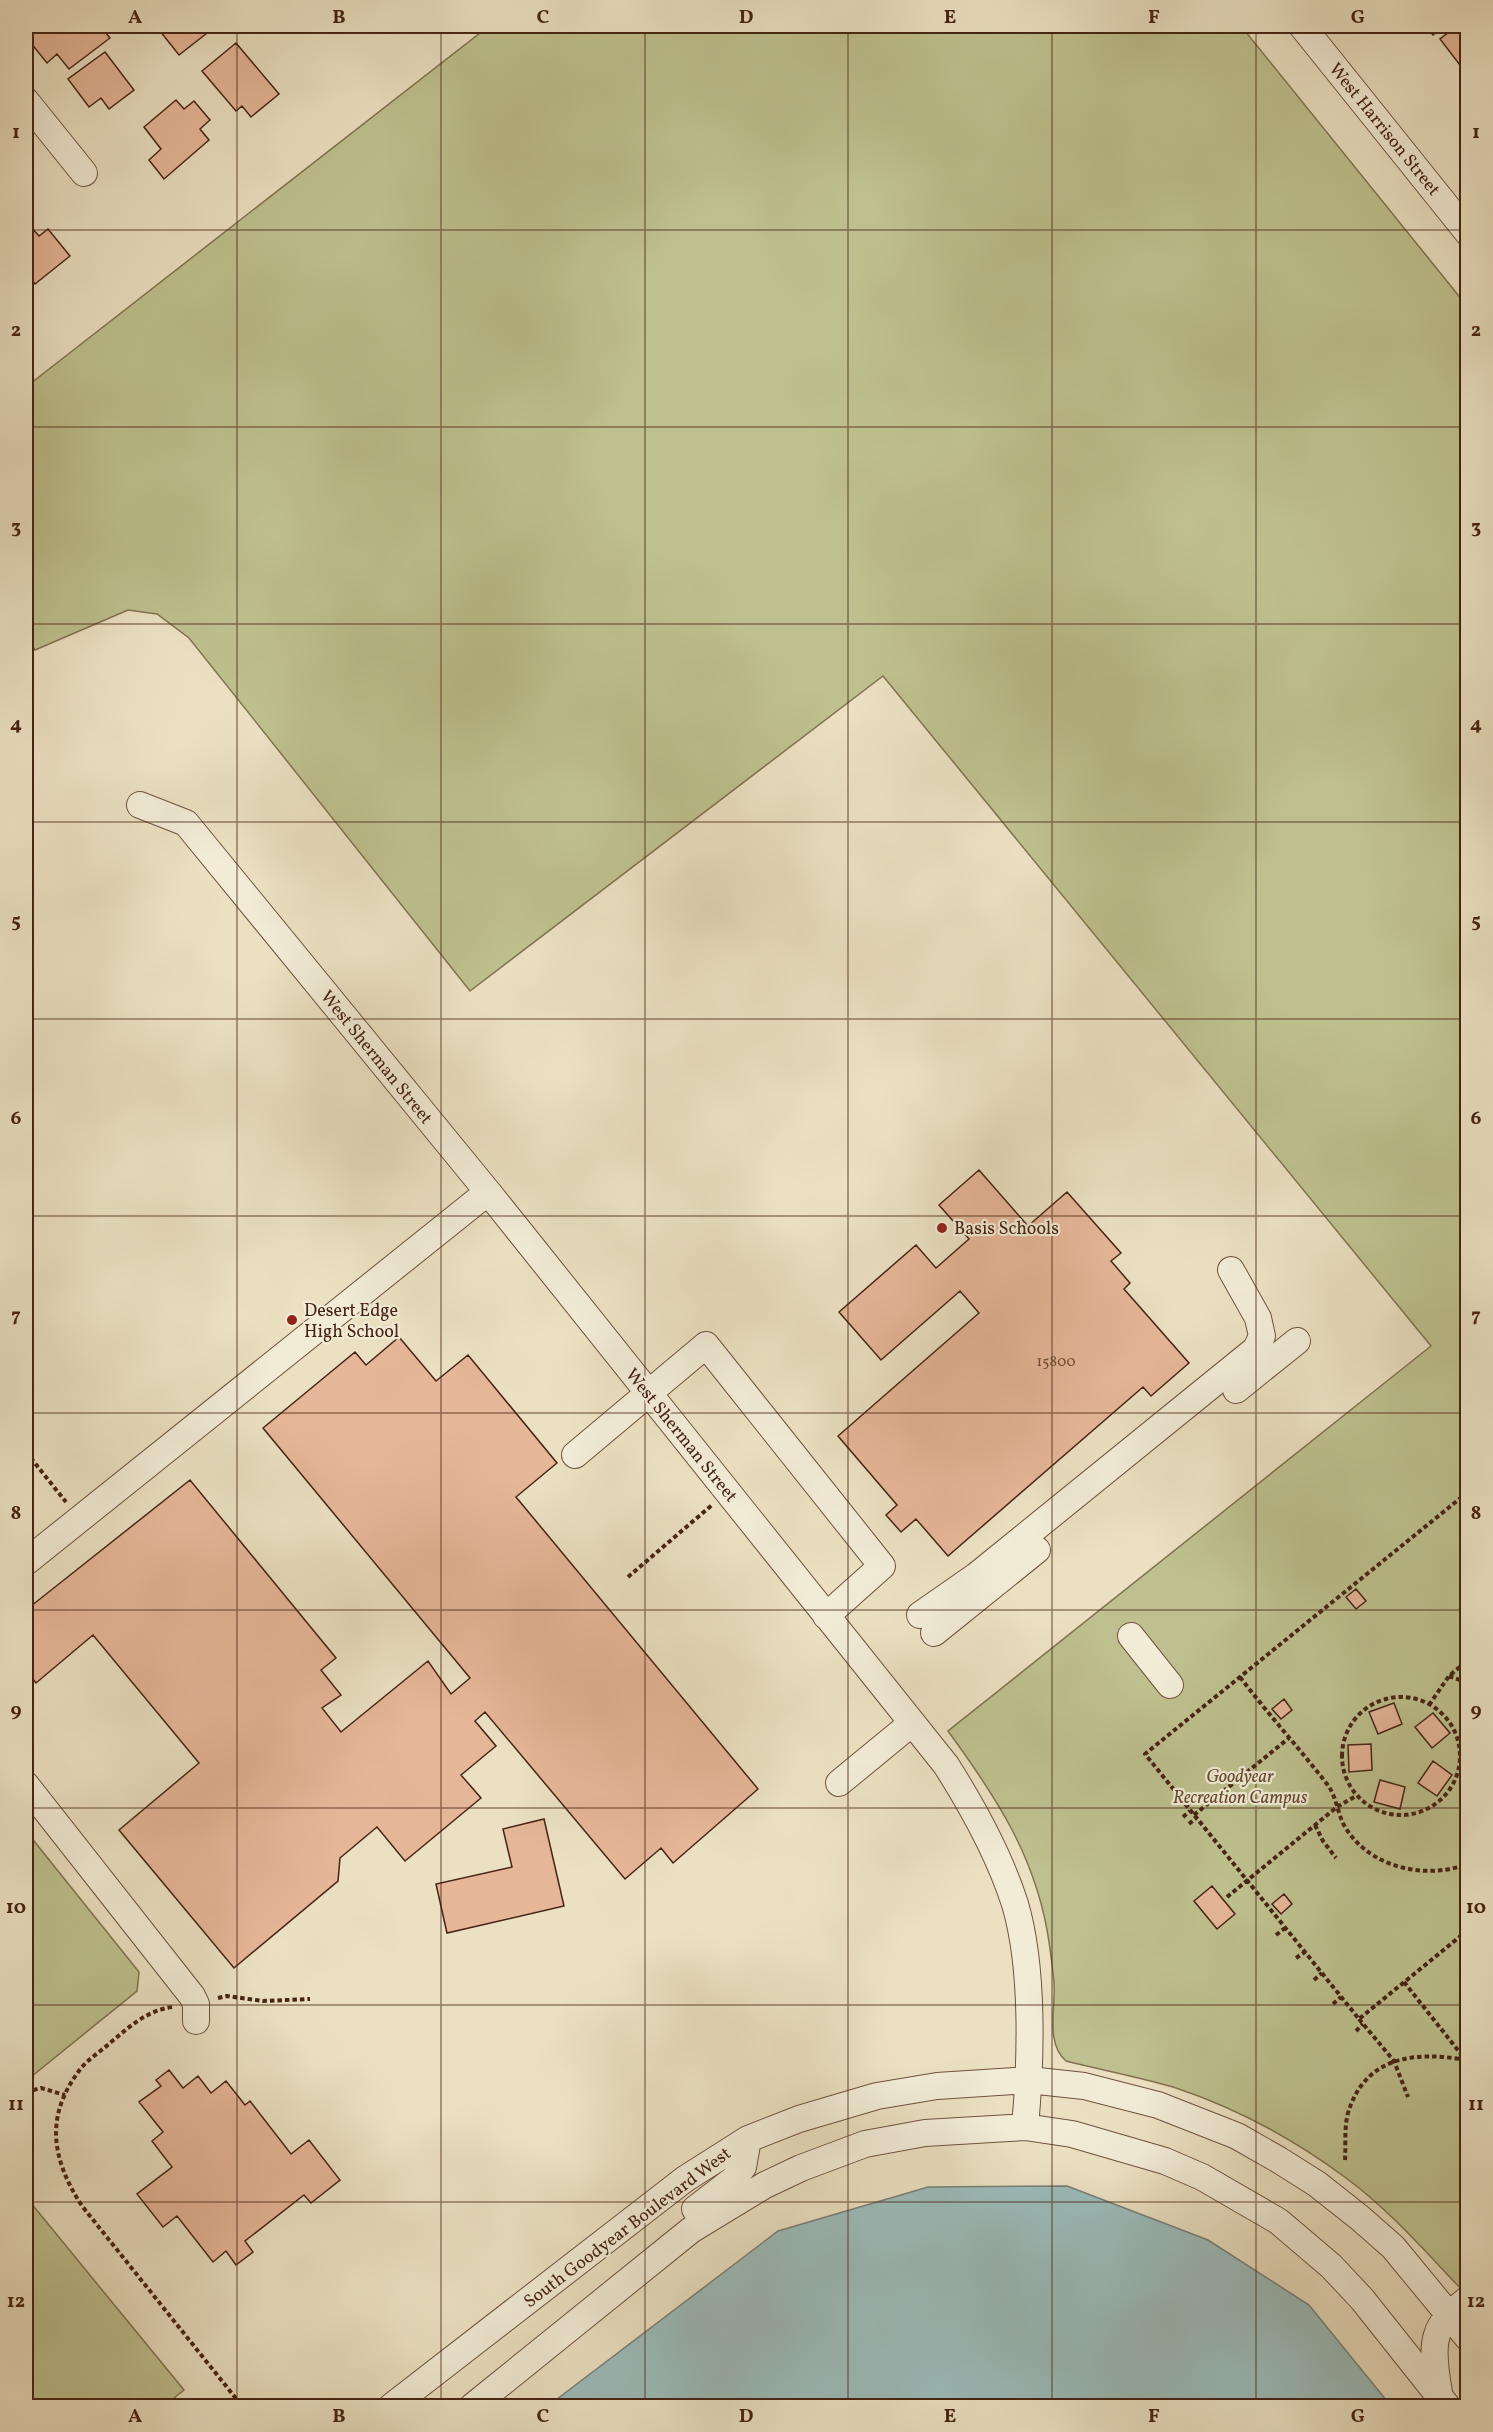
<svg xmlns="http://www.w3.org/2000/svg" width="1493" height="2432" font-family="Vollkorn,serif">
<rect width="100%" height="100%" fill="#ebe1c2"/>
<filter id="stains"><feTurbulence type="fractalNoise" baseFrequency=".00333" numOctaves="4"/><feColorMatrix values="0 0 0 0 .2 0 0 0 0 .09 0 0 0 0 .02 0 0 0 .5 -.17"/></filter>
<radialGradient id="worn" r=".72"><stop offset=".6" stop-color="#630" stop-opacity="0"/><stop offset="1" stop-color="#630" stop-opacity=".3"/></radialGradient>
<!-- green -->
<path fill="#bec18f" stroke="#827251" stroke-width="1.5" d="M 489,26 L 1241,26 L 1467,306 L 1467,2295 C 1429,2256 1391,2211 1346,2178 C 1295,2140 1234,2107 1173,2087 C 1138,2077 1102,2070 1066,2061 C 1045,2043 1056,2008 1054,1983 C 1053,1970 1051,1956 1049,1942 C 1037,1859 997,1798 948,1731 L 1431,1346 L 883,676 L 470,991 L 189,638 L 157,614 L 128,610 L 35,650 L 26,638 L 26,387 Z
M 26,1831 L 139,1972 L 137,1991 L 26,2081 Z
M 26,2197 L 184,2390 L 164,2406 L 26,2406 Z"/>
<!-- water -->
<path fill="#9bbcbb" stroke="#797f78" stroke-width="1.5" d="M 1067,2186 L 1208,2240 L 1309,2305 L 1391,2406 L 548,2406 L 778,2231 L 928,2187 Z"/>
<!-- building -->
<path fill="#e6b699" stroke="#462313" stroke-width="1.5" d="M 41,26 L 100,26 L 110,38 L 69,69 L 57,54 L 47,63 L 26,37 Z
M 156,26 L 216,26 L 179,55 Z
M 1426,26 L 1445,26 L 1433,35 Z
M 1457,26 L 1468,26 L 1468,66 L 1463,69 L 1440,39 Z
M 236,43 L 279,94 L 251,117 L 242,106 L 236,111 L 202,71 Z
M 105,52 L 134,90 L 109,109 L 101,98 L 89,107 L 68,79 Z
M 176,100 L 184,109 L 194,101 L 210,120 L 200,129 L 209,140 L 164,179 L 149,160 L 161,149 L 144,127 Z
M 31,227 L 39,236 L 48,229 L 70,256 L 35,284 L 26,273 L 26,231 Z
M 979,1170 L 1028,1226 L 1067,1192 L 1121,1253 L 1111,1261 L 1130,1283 L 1124,1289 L 1189,1363 L 1151,1396 L 1143,1387 L 948,1556 L 916,1519 L 901,1532 L 886,1515 L 897,1505 L 838,1436 L 979,1313 L 960,1291 L 881,1360 L 839,1312 L 916,1245 L 936,1268 L 969,1239 L 939,1205 Z
M 399,1337 L 436,1381 L 468,1355 L 557,1463 L 516,1497 L 758,1789 L 673,1863 L 661,1848 L 625,1879 L 485,1712 L 475,1721 L 496,1746 L 461,1775 L 481,1798 L 405,1861 L 377,1827 L 340,1858 L 338,1881 L 234,1968 L 119,1830 L 199,1763 L 93,1635 L 36,1683 L 26,1670 L 26,1610 L 190,1480 L 336,1658 L 321,1670 L 341,1695 L 322,1708 L 341,1732 L 428,1661 L 451,1694 L 470,1678 L 263,1428 L 355,1352 L 366,1365 Z
M 1356,1589 L 1366,1601 L 1356,1609 L 1346,1597 Z
M 1284,1699 L 1292,1710 L 1281,1719 L 1272,1709 Z
M 1394,1703 L 1402,1724 L 1378,1734 L 1369,1712 Z
M 1433,1713 L 1450,1733 L 1432,1748 L 1415,1727 Z
M 1371,1744 L 1372,1770 L 1349,1772 L 1348,1745 Z
M 1433,1761 L 1452,1775 L 1437,1796 L 1418,1783 Z
M 1380,1780 L 1405,1787 L 1400,1809 L 1374,1802 Z
M 544,1819 L 564,1906 L 447,1933 L 436,1884 L 512,1867 L 503,1829 Z
M 1212,1886 L 1235,1914 L 1217,1929 L 1194,1901 Z
M 1284,1894 L 1292,1904 L 1281,1914 L 1272,1904 Z
M 169,2070 L 183,2088 L 198,2076 L 211,2093 L 226,2081 L 245,2105 L 250,2101 L 291,2154 L 309,2140 L 340,2180 L 311,2203 L 304,2195 L 245,2241 L 253,2252 L 236,2265 L 226,2251 L 213,2262 L 177,2216 L 163,2227 L 137,2194 L 172,2167 L 152,2141 L 163,2132 L 139,2102 L 161,2086 L 156,2080 Z"/>
<g fill="none" stroke-linecap="round" stroke-linejoin="round">
<defs>
<path id="minor" d="M 1302,26 L 1468,233
M 26,101 L 84,173
M 140,805 L 186,823 L 488,1192 L 946,1765 C 974,1809 999,1854 1015,1904 C 1034,1968 1031,2061 1025,2127
M 1236,1390 L 1297,1341
M 575,1455 L 706,1345 L 882,1566 L 826,1616
M 26,1562 L 488,1192
M 920,1615 L 976,1576 L 1256,1349 L 1262,1336 L 1258,1318 L 1231,1270
M 934,1633 L 1037,1550
M 1131,1636 L 1170,1685
M 839,1783 L 912,1723
M 26,1785 L 192,1996 L 196,2004 L 196,2021
M 695,2209 L 734,2179 L 743,2167 L 748,2139
M 1440,2398 C 1437,2381 1431,2352 1437,2335 C 1441,2320 1456,2309 1468,2299
M 392,2406 L 685,2179 L 748,2139 L 799,2119 L 877,2096 L 937,2086 L 1029,2080 L 1084,2086 L 1158,2105 L 1237,2136 L 1279,2160 L 1317,2184 L 1360,2218 L 1393,2247 L 1468,2338
M 473,2406 L 691,2230 L 765,2185 L 801,2168 L 865,2144 L 925,2133 L 1025,2127 L 1072,2134 L 1165,2161 L 1202,2177 L 1278,2221 L 1331,2266 L 1362,2299 L 1447,2406"/>
</defs>
<!-- minor casing -->
<use href="#minor" stroke="#6f523f" stroke-width="28"/>
<!-- path -->
<path stroke="#462313" stroke-width="4" stroke-dasharray="4.5 3" stroke-linecap="butt" d="M 26,1452 L 66,1502
M 1468,1492 L 1145,1754 L 1359,2019 L 1468,1930
M 1463,1495 L 1468,1502
M 628,1577 L 712,1505
M 1449,1676 L 1468,1683
M 1240,1677 C 1268,1714 1299,1748 1327,1784 C 1337,1797 1337,1813 1345,1827 C 1370,1868 1425,1880 1468,1864
M1342 1756a59 59 0 1 1 118 0a59 59 0 1 1-118 0Z
M 1429,1705 L 1449,1676 L 1468,1660
M 1194,1815 L 1289,1738
M 1183,1817 L 1190,1811
M 1189,1824 L 1196,1818
M 1315,1825 L 1323,1841 L 1336,1858
M 1227,1897 L 1337,1807 L 1356,1796
M 1276,1935 L 1285,1928
M 1296,1958 L 1305,1952
M 1314,1980 L 1322,1973
M 1404,1982 L 1468,2063
M 218,1998 L 227,1996 L 263,2001 L 310,1999
M 1333,2004 L 1341,1997
M 172,2007 C 146,2011 129,2027 110,2043 C 101,2051 90,2058 82,2067 C 44,2115 51,2158 82,2206 L 242,2406
M 1359,2019 L 1394,2061 L 1408,2097
M 1356,2031 L 1363,2024
M 26,2092 L 41,2088 L 65,2095
M 1345,2160 C 1346,2145 1344,2128 1348,2113 C 1365,2056 1415,2051 1466,2060"/>
<!-- minor -->
<use href="#minor" stroke="#f2ecd7" stroke-width="26"/>
</g>
<!-- grid -->
<path fill="none" stroke="#462313" stroke-width="1.5" stroke-opacity="0.55" d="M 237,26 L 237,2406M 441,26 L 441,2406M 645,26 L 645,2406M 848,26 L 848,2406M 1052,26 L 1052,2406M 1256,26 L 1256,2406M 26,230 L 1468,230M 26,427 L 1468,427M 26,624 L 1468,624M 26,822 L 1468,822M 26,1019 L 1468,1019M 26,1216 L 1468,1216M 26,1413 L 1468,1413M 26,1610 L 1468,1610M 26,1808 L 1468,1808M 26,2005 L 1468,2005M 26,2202 L 1468,2202"/>
<!-- markers -->
<g fill="#8f2418" stroke="#f2ecd7" stroke-width="2">
<circle cx="942" cy="1228" r="6"/>
<circle cx="292" cy="1320" r="6"/>
</g>
<g text-anchor="middle" stroke-width="4.5" stroke-linejoin="round" paint-order="stroke">
<!-- number labels -->
<g font-size="15" fill="#6e4834">
<text x="1056" y="1366">15800</text>
</g>
<!-- street labels -->
<g font-size="18" fill="#462313" stroke="#f2ecd7">
<text transform="translate(1385 129) rotate(51)" y="6">West Harrison Street</text>
<text transform="translate(377 1057) rotate(51)" y="6">West Sherman Street</text>
<text transform="translate(682 1435) rotate(51)" y="6">West Sherman Street</text>
<text transform="translate(627 2227) rotate(-37)" y="6">South Goodyear Boulevard West</text>
</g>
<!-- poi labels -->
<g font-size="18" fill="#462313" stroke="#f2ecd7" text-anchor="start">
<text x="954" y="1234">Basis Schools</text>
<text x="304" y="1316">Desert Edge<tspan x="304" dy="21">High School</tspan></text>
</g>
<!-- park labels -->
<g font-size="18" font-style="italic" fill="#644a32" stroke="#f2ecd7">
<text x="1240" y="1782">Goodyear<tspan x="1240" dy="21">Recreation Campus</tspan></text>
</g>
</g>
<!-- margin -->
<rect width="1493" height="2432" fill="none" stroke="#ebe1c2" stroke-width="66"/>
<rect x="33" y="33" width="1427" height="2366" fill="none" stroke="#462313" stroke-width="2"/>
<g font-size="20" text-anchor="middle" font-weight="bold" fill="#462313">
<text x="135" y="23">A</text>
<text x="339" y="23">B</text>
<text x="543" y="23">C</text>
<text x="746" y="23">D</text>
<text x="950" y="23">E</text>
<text x="1154" y="23">F</text>
<text x="1358" y="23">G</text>
<text x="16" y="138">1</text>
<text x="1476" y="138">1</text>
<text x="16" y="336">2</text>
<text x="1476" y="336">2</text>
<text x="16" y="533">3</text>
<text x="1476" y="533">3</text>
<text x="16" y="730">4</text>
<text x="1476" y="730">4</text>
<text x="16" y="927">5</text>
<text x="1476" y="927">5</text>
<text x="16" y="1124">6</text>
<text x="1476" y="1124">6</text>
<text x="16" y="1321">7</text>
<text x="1476" y="1321">7</text>
<text x="16" y="1519">8</text>
<text x="1476" y="1519">8</text>
<text x="16" y="1716">9</text>
<text x="1476" y="1716">9</text>
<text x="16" y="1913">10</text>
<text x="1476" y="1913">10</text>
<text x="16" y="2110">11</text>
<text x="1476" y="2110">11</text>
<text x="16" y="2307">12</text>
<text x="1476" y="2307">12</text>
<text x="135" y="2422">A</text>
<text x="339" y="2422">B</text>
<text x="543" y="2422">C</text>
<text x="746" y="2422">D</text>
<text x="950" y="2422">E</text>
<text x="1154" y="2422">F</text>
<text x="1358" y="2422">G</text>
</g>
<rect width="100%" height="100%" filter="url(#stains)"/>
<rect width="100%" height="100%" fill="url(#worn)"/>
</svg>
